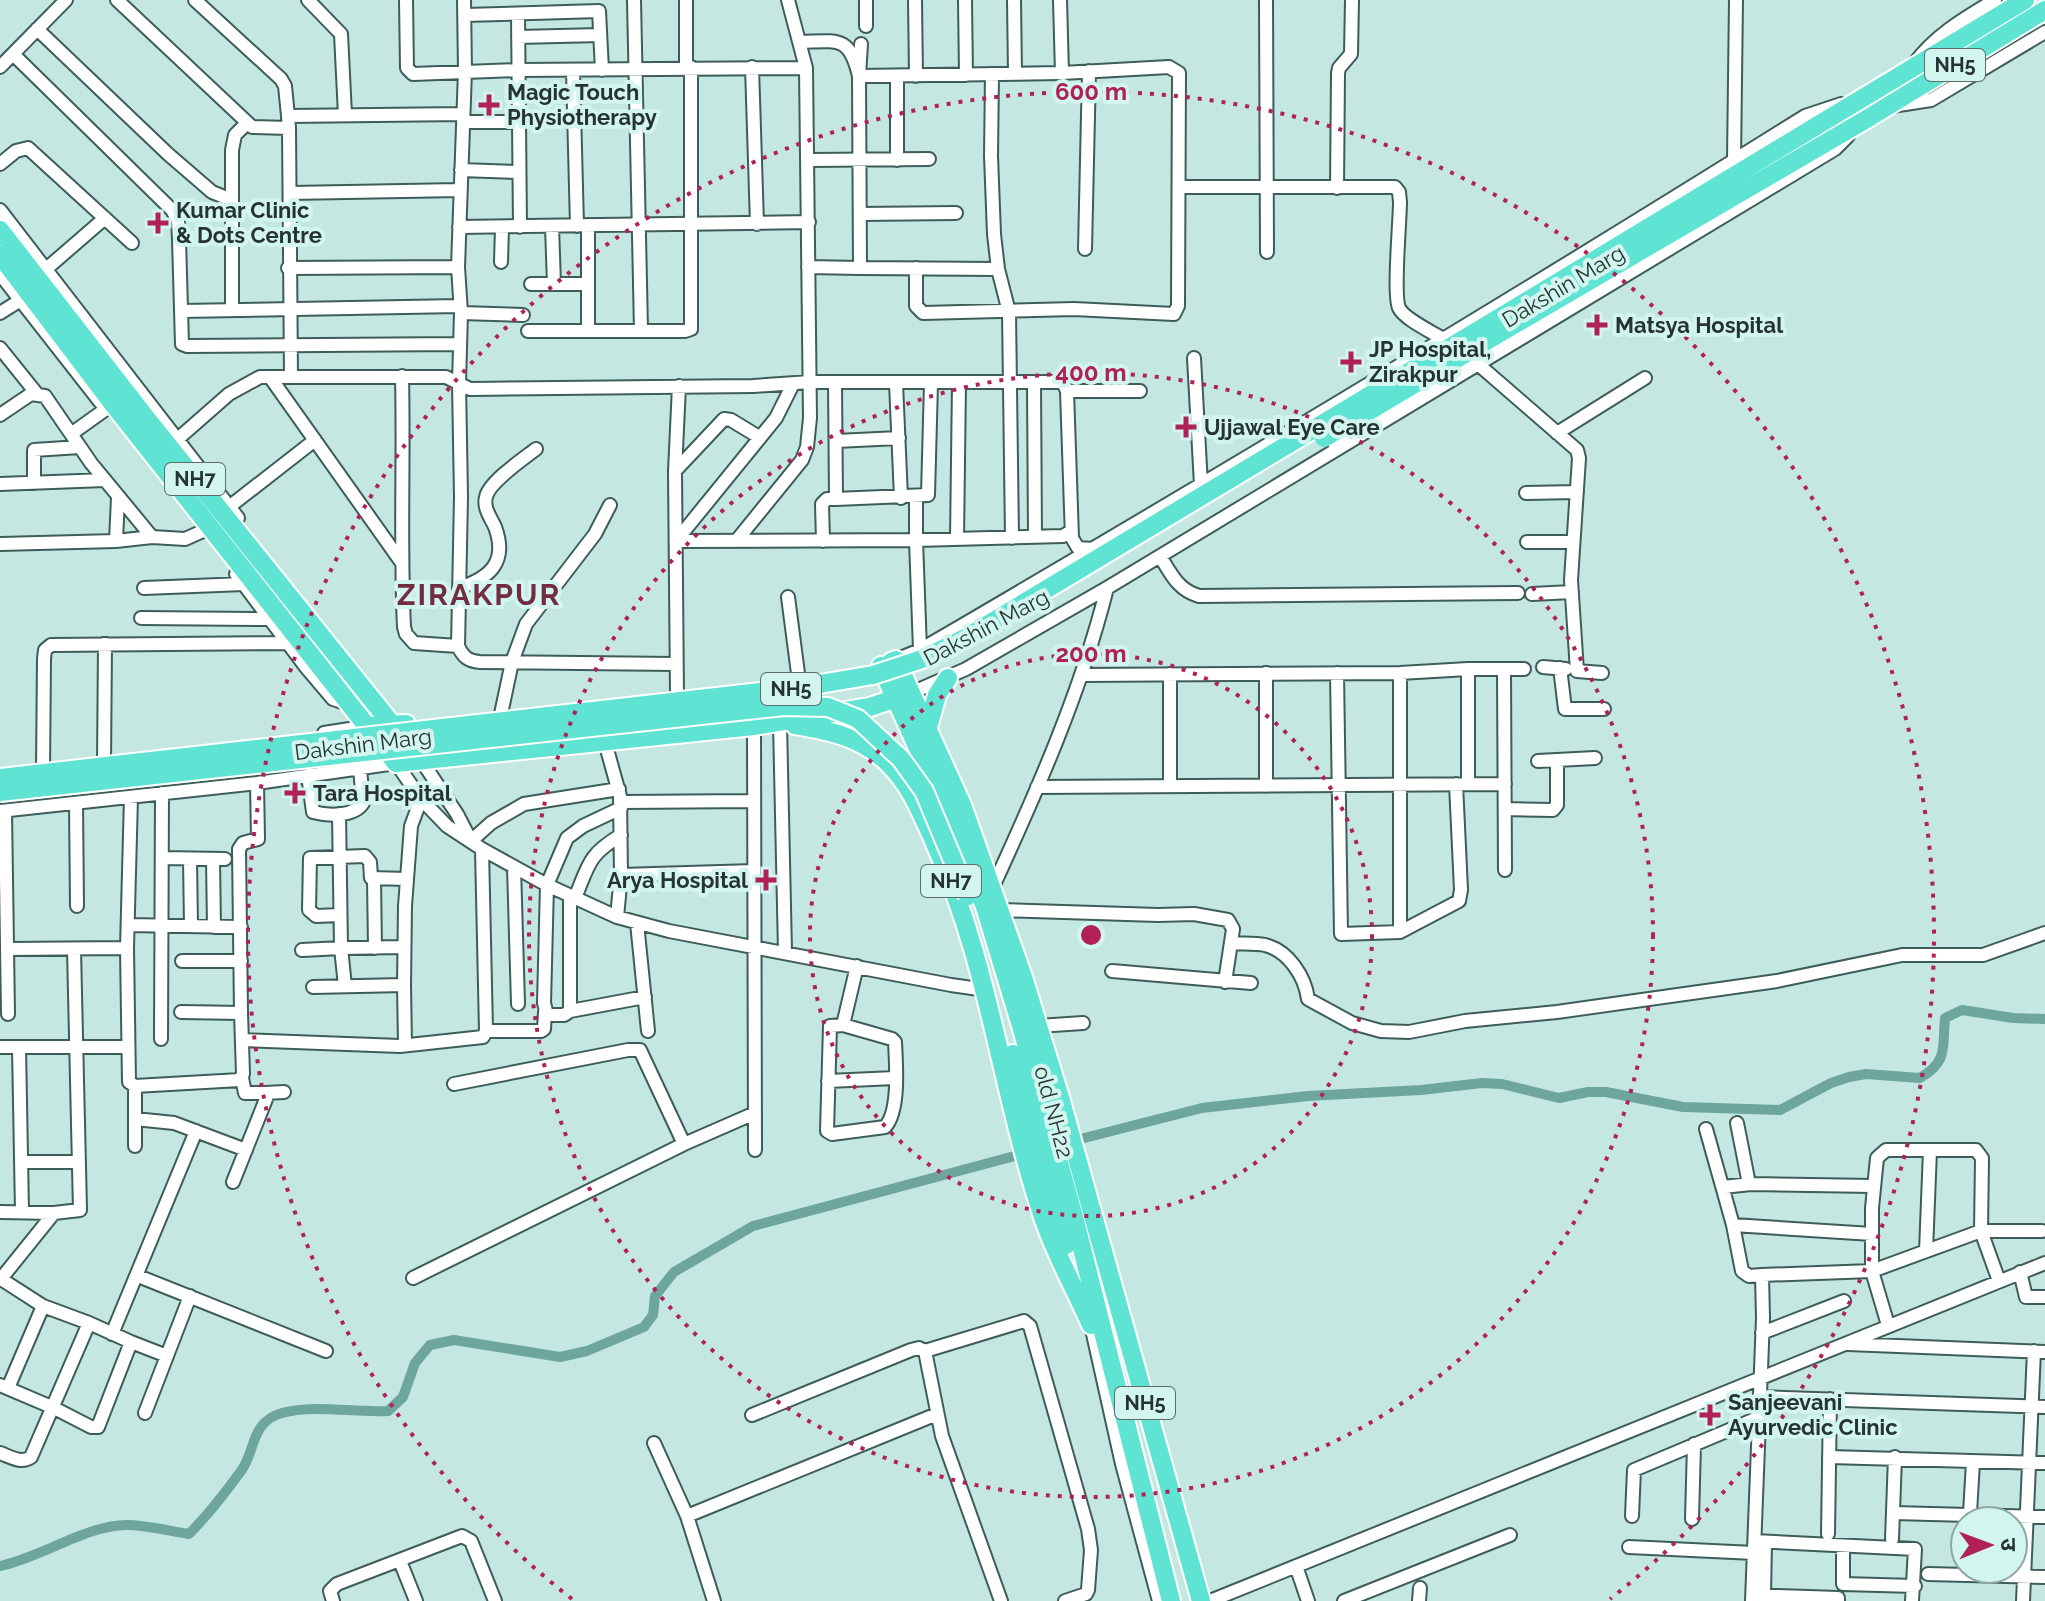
<svg xmlns="http://www.w3.org/2000/svg" width="2045" height="1601" font-family="Raleway,'Noto Sans Devanagari',sans-serif">
<rect width="100%" height="100%" fill="#c5e7e2"/>
<g fill="none" stroke-linecap="round" stroke-linejoin="round">
<!-- canal -->
<path stroke="#6ea69e" stroke-width="10" d="M 1049,1147 L 1202,1108 L 1308,1096 L 1421,1090 L 1482,1083 L 1502,1084 L 1559,1098 L 1588,1092 L 1606,1092 L 1683,1107 L 1780,1110 L 1831,1083 L 1849,1077 L 1866,1074 L 1920,1078 C 1949,1061 1942,1047 1945,1018 L 1962,1010 L 2013,1018 L 2045,1019
M 0,1566 C 40,1558 87,1525 126,1525 C 147,1525 169,1531 189,1534 C 208,1515 225,1493 241,1471 C 256,1451 250,1422 282,1413 C 315,1404 353,1413 388,1411 L 403,1397 L 415,1363 L 430,1345 L 454,1340 L 560,1357 L 587,1351 L 644,1327 L 653,1315 L 655,1296 L 674,1272 L 753,1226 L 1026,1153"/>
<defs>
<path id="minor" d="M 117,0 L 252,127 L 289,128 L 288,116 L 463,114
M 195,0 L 281,79 L 285,86 L 288,116
M 308,0 L 341,34 L 345,115
M 406,0 L 407,68 L 413,74 L 518,70 L 806,68
M 464,0 L 465,71 L 458,267 L 461,313 L 459,383 L 461,497 L 458,646 C 463,657 468,661 480,662 L 676,664
M 634,0 L 641,330
M 686,0 L 686,68
M 915,0 L 916,76
M 965,0 L 966,75
M 1014,0 L 1015,73
M 1060,0 L 1062,73
M 1266,0 L 1267,252
M 518,14 L 520,227
M 465,15 L 599,11 L 602,70
M 866,26 L 866,0
M 37,29 L 168,154 L 212,192 L 232,200
M 518,37 L 600,35
M 800,42 C 838,41 849,35 859,76 L 860,268 L 808,267
M 861,44 L 859,76 L 1062,73 L 1169,67 L 1179,73 L 1178,306 L 1174,314 L 1074,309 L 923,313 L 916,306 L 916,268
M 13,54 L 172,210 L 178,221 L 179,239 L 182,344 L 187,346 L 459,344
M 1914,64 C 1935,35 1965,18 1995,0
M 0,67 L 66,0
M 752,67 L 757,224
M 573,71 L 577,226
M 992,74 L 991,156 L 994,234 L 998,269 L 1009,312 L 1012,538
M 897,77 L 897,160
M 1892,106 L 1931,100 L 2045,32
M 463,122 L 518,122
M 289,128 L 291,377
M 809,160 L 929,159
M 1734,160 L 1736,0
M 0,164 L 16,151 L 28,148 L 132,243
M 461,170 L 518,172
M 1179,187 L 1395,187 L 1399,192 L 1400,202 C 1400,221 1393,294 1399,308 C 1404,319 1434,333 1445,340
M 1337,188 L 1338,73 L 1339,68 L 1351,54 L 1352,0
M 290,193 L 460,190
M 0,210 L 238,518
M 860,214 L 956,213
M 588,225 L 588,330
M 552,226 L 554,284
M 459,227 L 809,222
M 1085,249 L 1089,71
M 501,262 L 502,227
M 288,268 L 458,267
M 860,268 L 998,269
M 45,270 L 105,218
M 0,274 L 101,403
M 531,284 L 587,284
M 232,309 L 232,150 L 235,135 L 246,124
M 181,311 L 459,306
M 0,313 L 24,298
M 461,313 L 523,315
M 528,331 L 685,331 L 691,329 L 691,67
M 0,348 L 37,394
M 1194,358 L 1201,485
M 1479,365 L 1577,450 L 1579,458 L 1571,580 L 1577,671 L 1602,673
M 402,376 C 404,460 400,543 404,627 L 406,634 L 414,643 L 458,646
M 270,377 L 402,563
M 1034,382 L 1035,537
M 896,383 L 901,498
M 1067,391 L 1140,391
M 0,415 L 31,394 L 45,396 L 91,463 L 152,537 L 185,539 L 203,531
M 1557,433 L 1645,378
M 71,434 L 106,409
M 836,441 L 899,438
M 164,451 L 229,394 L 260,377 L 446,377 L 470,389 L 753,386 L 810,382 L 1063,382 L 1067,391 L 1072,538 L 1078,548 L 1093,549
M 675,471 L 724,419 L 731,420 L 759,437
M 34,483 L 34,450 L 80,447
M 0,484 L 105,480
M 1526,493 L 1577,492
M 916,498 L 916,540 L 1063,536 L 1071,531
M 836,499 L 928,495 L 931,383
M 229,507 L 315,440
M 957,539 L 959,383
M 737,540 L 802,460 L 807,447 L 810,418 L 806,68 L 788,0
M 116,541 L 152,537
M 676,541 L 916,540 L 920,650
M 676,541 L 776,418 L 793,384
M 823,541 L 822,504 L 827,499 L 836,499 L 835,383
M 1527,542 L 1573,542
M 0,544 L 116,541 L 118,498
M 1160,556 C 1171,574 1178,590 1199,596 L 1518,593
M 236,574 L 305,666 L 333,699 L 348,704
M 144,588 L 244,584
M 459,588 C 490,578 508,562 495,527 C 491,518 483,508 486,497 C 489,482 523,459 536,449
M 1532,594 L 1572,592
M 788,597 L 799,681
M 141,618 L 270,619
M 903,657 L 920,650 C 1218,476 1513,299 1805,116 L 1841,104
M 1543,667 L 1566,669
M 1560,668 L 1565,709 L 1604,709
M 1504,669 L 1505,870
M 1266,673 L 1266,786
M 1337,673 L 1341,934 L 1400,932 L 1459,901 L 1461,890 L 1456,784
M 1400,673 L 1400,932
M 1170,674 L 1170,786
M 1081,675 L 1400,673 L 1468,669 L 1524,669
M 911,693 L 966,669 L 1107,588 L 1835,149 L 1848,136
M 677,695 L 675,471 L 679,386
M 501,714 L 512,662 L 526,624 L 595,534 L 610,505
M 780,723 L 785,952
M 754,726 L 755,1150
M 324,733 L 369,726
M 605,742 L 620,796 L 621,875 L 617,917
M 421,760 L 457,814 L 471,841
M 1538,761 L 1557,760
M 104,765 L 105,644
M 43,770 L 44,659 L 45,650 L 51,645 L 288,643
M 308,775 L 313,812 C 328,816 354,817 363,803 L 360,768
M 1468,784 L 1468,669
M 1037,787 L 1505,784
M 131,797 L 127,948 L 129,1082 L 135,1086 L 240,1080 L 243,1074 L 241,1013
M 621,802 L 754,801
M 76,803 L 77,906
M 1505,809 L 1553,810 L 1557,805 L 1557,760 L 1595,758
M 0,811 L 257,783 L 396,763 L 421,799 L 447,826 L 482,849 L 547,885 L 617,917 L 669,931 L 951,985 L 986,990
M 5,811 L 8,1014
M 339,814 L 341,948 L 404,947
M 471,841 L 491,823 L 524,804 L 619,789
M 162,858 L 225,859
M 190,859 L 191,926
M 213,859 L 214,927
M 514,867 L 518,1004
M 621,875 L 754,871
M 374,879 L 375,948
M 992,889 C 1037,791 1081,692 1107,588
M 570,897 L 570,1011 L 564,1015 L 547,1015 L 544,1003 L 547,885 L 567,838 L 583,826 L 621,808
M 575,898 C 589,864 588,855 621,835
M 998,910 L 1158,915 L 1194,914 L 1228,920 L 1233,929 L 1225,982
M 340,915 L 316,916 L 309,910 L 310,858 L 365,856 L 370,862 L 371,878 L 407,879
M 637,923 L 648,1031
M 128,925 L 241,927
M 1231,943 C 1242,944 1254,943 1265,945 C 1289,951 1305,977 1308,999 L 1352,1023 L 1381,1031 L 1409,1032 L 1465,1021 L 1557,1012 L 1777,981 L 1902,955 L 1983,955 L 2045,933
M 7,949 L 127,948
M 302,950 L 341,948 L 345,986
M 182,961 L 241,961
M 1112,971 L 1251,983
M 404,985 L 405,1045
M 313,987 L 404,985 L 405,906 L 411,826 L 421,799
M 570,1011 L 645,997
M 181,1012 L 241,1013 L 239,849 L 243,843 L 258,839 L 257,783
M 843,1025 L 892,1039 L 895,1042 C 896,1064 900,1111 885,1127 L 832,1134 L 827,1131 L 830,1026 L 843,1025 L 857,966
M 1038,1026 L 1083,1023
M 486,1031 L 541,1031 L 544,1029 L 545,1012
M 161,1039 L 162,793
M 242,1040 L 400,1046 L 483,1037 L 486,1031 L 482,849
M 0,1047 L 126,1047
M 19,1047 L 22,1212
M 828,1081 L 895,1078
M 454,1084 L 628,1050 L 640,1050 L 684,1144
M 265,1093 L 284,1092
M 135,1119 L 174,1123 L 246,1150
M 1737,1123 L 1749,1184
M 1706,1129 L 1733,1225 L 1872,1234
M 135,1146 L 135,1086
M 21,1162 L 79,1162
M 233,1182 L 266,1099 L 265,1093 L 245,1093 L 242,1078
M 1723,1187 L 1751,1184 L 1873,1186
M 0,1212 L 54,1213 L 80,1210 L 74,949
M 1733,1225 L 1742,1271 L 1749,1276 L 1762,1275
M 1926,1251 L 1930,1150
M 2020,1272 L 2026,1297 L 2045,1297
M 138,1276 L 326,1351
M 413,1278 L 684,1144 L 755,1113
M 0,1280 L 54,1213
M 1091,1325 L 1122,1464 L 1159,1601
M 1888,1325 L 1872,1271 L 1981,1231 L 2042,1231
M 1762,1333 L 1844,1301
M 112,1334 L 196,1131
M 131,1342 L 167,1356
M 1848,1344 L 2045,1352
M 925,1351 L 1024,1321 L 1030,1326 L 1088,1529 L 1091,1550 L 1088,1590 L 1086,1594 L 1065,1601
M 0,1385 L 54,1408 L 91,1427 L 98,1427 L 131,1342 L 89,1323
M 8,1388 L 43,1306
M 1760,1397 L 2045,1407
M 145,1413 L 190,1296
M 752,1415 L 911,1350 L 919,1348 L 925,1351 L 942,1436 L 1001,1601
M 654,1443 L 687,1516 L 714,1601
M 0,1453 C 11,1457 21,1464 31,1457 L 89,1323 L 43,1306 L 1,1279
M 1829,1457 L 2045,1463
M 1894,1513 L 2045,1517
M 1970,1513 L 1973,1462
M 687,1516 L 937,1414
M 1632,1516 L 1634,1470 L 1760,1417
M 1692,1519 L 1694,1444
M 1828,1534 L 1830,1399
M 1892,1539 L 1895,1457
M 1755,1541 L 1915,1549 L 1912,1601
M 1843,1546 L 1843,1584 L 1915,1586
M 1629,1547 L 1754,1553
M 400,1561 L 416,1601
M 1296,1566 L 1308,1601
M 1928,1574 L 2045,1577
M 1753,1595 L 1838,1598 L 1838,1601
M 1764,1595 L 1765,1542
M 333,1601 L 330,1591 L 337,1584 L 462,1536 L 471,1541 L 495,1601
M 1210,1601 L 2045,1263
M 1344,1601 L 1510,1535
M 1419,1601 L 1420,1588
M 1752,1601 L 1763,1318 L 1762,1275 L 1872,1271 L 1872,1208 L 1877,1158 L 1886,1150 L 1976,1150 L 1982,1158 L 1981,1231 L 1999,1281
M 2023,1601 L 2034,1351"/>
<path id="highway" d="M 0,230 L 147,419 L 398,732
M 0,255 L 113,404 L 396,763 L 754,726 L 870,707 L 911,693
M 1492,322 L 2025,0
M 1500,333 L 1865,120 L 2045,10
M 891,662 L 896,660 L 962,805 L 1023,977 L 1061,1101 L 1201,1601
M 881,666 L 949,817 L 985,907 L 1022,1029 L 1075,1221 L 1171,1601
M 795,725 C 831,731 861,737 888,763 C 910,784 922,814 934,841 C 989,963 1001,1089 1042,1214 C 1054,1252 1075,1288 1091,1325
M 369,726 L 406,724
M 927,731 L 937,695 L 948,678
M 1013,1054 L 1066,1245"/>
</defs>
<!-- minor casing -->
<use href="#minor" stroke="#3e5d59" stroke-width="16"/>
<!-- highway casing -->
<use href="#highway" stroke="#fff" stroke-width="22"/>
<!-- minor -->
<use href="#minor" stroke="#fff" stroke-width="12"/>
<!-- highway -->
<use href="#highway" stroke="#5fe3d3" stroke-width="18"/>
<defs>
<path id="highway-bridge" d="M 1324,438 L 1500,333
M 0,778 L 796,688 L 873,675 L 922,659 L 967,637 L 1492,322
M 0,792 L 784,706 L 828,707 L 858,719 L 901,759 L 924,791 L 968,896"/>
</defs>
<!-- highway-bridge casing -->
<use href="#highway-bridge" stroke="#fff" stroke-width="22" stroke-linecap="butt"/>
<!-- highway-bridge -->
<use href="#highway-bridge" stroke="#5fe3d3" stroke-width="18"/>
</g>
<!-- distance rings -->
<g fill="none" stroke="#b02157" stroke-width="4" stroke-dasharray="4 8">
<circle cx="1091" cy="935" r="281"/>
<circle cx="1091" cy="935" r="562"/>
<path d="M572 1599A843 843 0 1 1 1610 1599"/>
</g>
<!-- markers -->
<g fill="#b02157" stroke="#d2f5ef" stroke-width="3">
<path d="M485 93h8v8h8v8h-8v8h-8v-8h-8v-8h8z"/>
<path d="M154 211h8v8h8v8h-8v8h-8v-8h-8v-8h8z"/>
<path d="M1593 313h8v8h8v8h-8v8h-8v-8h-8v-8h8z"/>
<path d="M1347 350h8v8h8v8h-8v8h-8v-8h-8v-8h8z"/>
<path d="M1182 415h8v8h8v8h-8v8h-8v-8h-8v-8h8z"/>
<path d="M291 781h8v8h8v8h-8v8h-8v-8h-8v-8h8z"/>
<path d="M762 868h8v8h8v8h-8v8h-8v-8h-8v-8h8z"/>
<path d="M1706 1403h8v8h8v8h-8v8h-8v-8h-8v-8h8z"/>
</g>
<g text-anchor="middle" stroke-width="8" stroke-linejoin="round" paint-order="stroke">
<!-- shield labels -->
<g fill="#d2f5ef" stroke="#5a6d6a" stroke-width="2">
<rect x="1925" y="49" width="60" height="32" rx="6"/>
<rect x="165" y="463" width="60" height="32" rx="6"/>
<rect x="761" y="673" width="60" height="32" rx="6"/>
<rect x="921" y="865" width="60" height="32" rx="6"/>
<rect x="1115" y="1387" width="60" height="32" rx="6"/>
</g>
<g font-size="20" font-weight="bold" fill="#263331">
<text x="1955" y="72">NH5</text>
<text x="195" y="486">NH7</text>
<text x="791" y="696">NH5</text>
<text x="951" y="888">NH7</text>
<text x="1145" y="1410">NH5</text>
</g>
<!-- poi labels -->
<g font-size="22" font-weight="bold" fill="#263331" stroke="#d2f5ef" text-anchor="start">
<text x="507" y="100">Magic Touch<tspan x="507" dy="25">Physiotherapy</tspan></text>
<text x="176" y="218">Kumar Clinic<tspan x="176" dy="25">&amp; Dots Centre</tspan></text>
<text x="1615" y="333">Matsya Hospital</text>
<text x="1369" y="357">JP Hospital,<tspan x="1369" dy="25">Zirakpur</tspan></text>
<text x="1204" y="435">Ujjawal Eye Care</text>
<text x="313" y="801">Tara Hospital</text>
<text x="748" y="888" text-anchor="end">Arya Hospital</text>
<text x="1728" y="1410">Sanjeevani<tspan x="1728" dy="25">Ayurvedic Clinic</tspan></text>
</g>
<!-- street labels -->
<g font-size="22" fill="#263331" stroke="#d2f5ef">
<text transform="translate(1563 286) rotate(-31)" y="8">Dakshin Marg</text>
<text transform="translate(986 627) rotate(-28)" y="8">Dakshin Marg</text>
<text transform="translate(363 744) rotate(-7)" y="8">Dakshin Marg</text>
<text transform="translate(1054 1112) rotate(75)" y="8">old NH22</text>
</g>
<!-- district labels -->
<g font-size="30" font-weight="bold" letter-spacing="2" fill="#722d41" stroke="#d2f5ef">
<text x="479" y="605">ZIRAKPUR</text>
</g>
</g>
<circle cx="1091" cy="935" r="12" fill="#b02157" stroke="#d2f5ef" stroke-width="4"/>
<g font-size="24" text-anchor="middle" font-weight="bold" fill="#b02157" stroke="#d2f5ef" stroke-width="8" stroke-linejoin="round" paint-order="stroke">
<text x="1091" y="100">600 m</text>
<text x="1091" y="381">400 m</text>
<text x="1091" y="662">200 m</text>
</g>
<!-- north arrow -->
<g transform="translate(1989 1545) rotate(89)"><circle r="38" fill="#d2f5ef" stroke="#8da7a3" stroke-width="2"/>
<path d="M0-6L14 30L0 20L-14 30Z" fill="#b02157"/>
<text y="-12" font-size="22" font-weight="bold" text-anchor="middle" fill="#263331">उ</text>
</g>
</svg>
